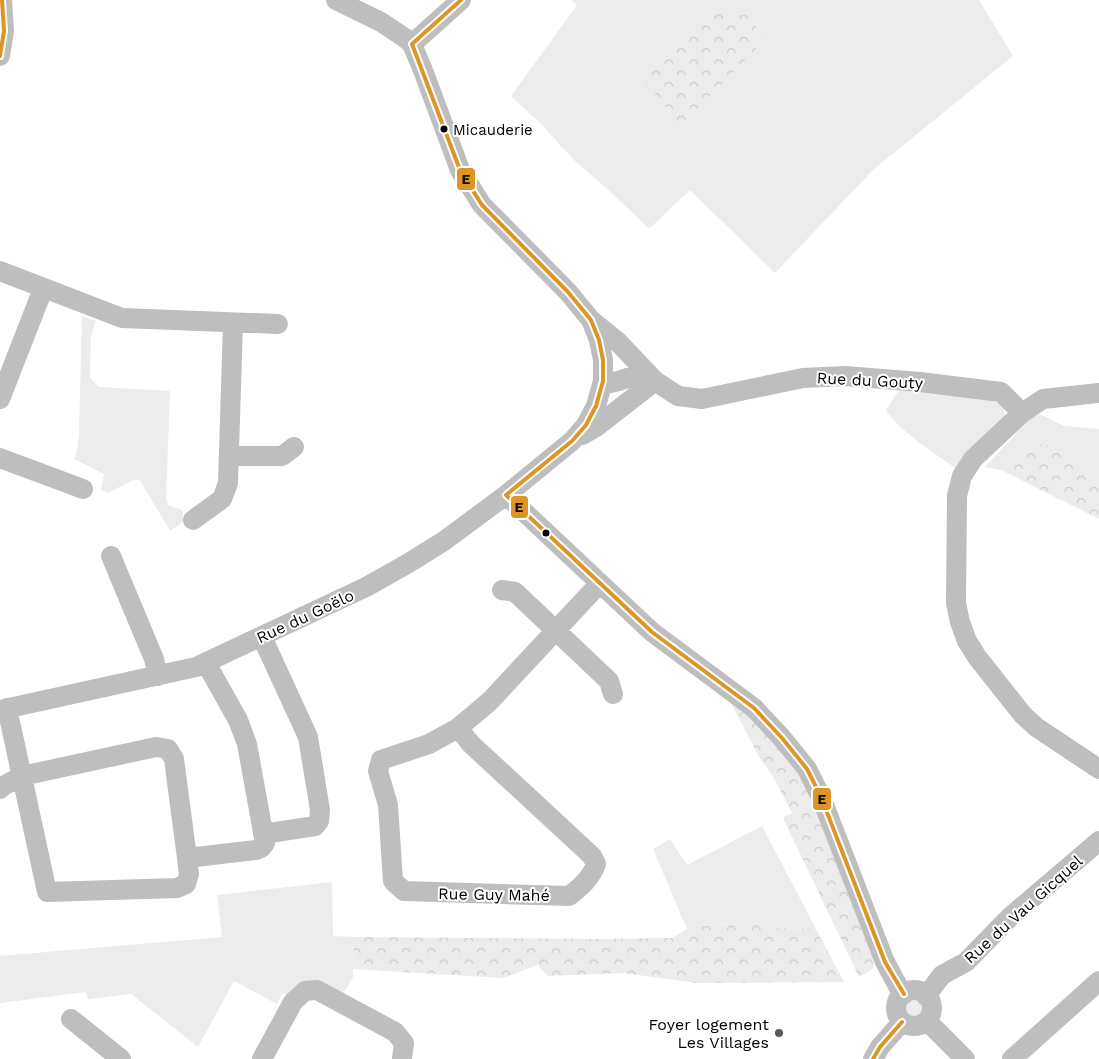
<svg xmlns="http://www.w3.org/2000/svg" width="1099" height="1059" font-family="'Work Sans',sans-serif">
<defs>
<pattern id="forest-crowns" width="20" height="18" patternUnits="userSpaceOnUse" patternTransform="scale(1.25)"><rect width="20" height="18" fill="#ececec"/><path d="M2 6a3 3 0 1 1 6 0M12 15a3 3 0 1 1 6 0" fill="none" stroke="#c9c9c9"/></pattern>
</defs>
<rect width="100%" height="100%" fill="#fff"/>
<!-- green -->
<path fill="#ececec" d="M 572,0 L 979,0 L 1013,56 L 874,169 L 775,273 L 690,190 L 649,229 L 613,194 L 574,160 L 541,124 L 511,96 L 577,5 Z
M 82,316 L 96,321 L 91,336 L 90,378 L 99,387 L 170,391 L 166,499 L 169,506 L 183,510 L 183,522 L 170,531 L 140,480 L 133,480 L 108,493 L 101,490 L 104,474 L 74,459 L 77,450 L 79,433 Z
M 899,390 L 986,399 L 1002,403 L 1006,418 L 957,469 C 937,455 898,430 886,410 Z
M 1036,412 L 1064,426 L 1099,429 L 1099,476 L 1043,443 L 1001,470 L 985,467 Z
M 762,826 L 816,929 L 770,928 L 759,923 L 693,926 L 687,929 L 653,849 L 670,839 L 687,865 Z
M 332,882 L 333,936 L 354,937 L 353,955 L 353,977 L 341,997 L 290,996 L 283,993 L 277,1004 L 234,981 L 198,1047 L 131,994 L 88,999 L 86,992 L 0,1003 L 0,956 L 222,937 L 217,895 Z
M904 1009a10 10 0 1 1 20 0a10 10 0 1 1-20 0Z"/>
<!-- forest -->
<path fill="url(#forest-crowns)" d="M 708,13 L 746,15 L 766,38 L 681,127 L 644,80 Z
M 1043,443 L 1099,476 L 1099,519 L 1001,470 Z
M 727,695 L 769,736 L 804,779 L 874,957 L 873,969 L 859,977 L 783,818 L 792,813 L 774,778 L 759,757 Z
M 759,923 L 770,928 L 816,929 L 844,982 L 697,983 L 623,973 L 547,976 L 538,965 L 503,978 L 353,969 L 354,937 L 599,939 L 672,938 L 693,926 Z"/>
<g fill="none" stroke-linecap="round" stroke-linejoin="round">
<!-- minor -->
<path stroke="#bebebe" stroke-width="20" d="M 336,0 L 381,22 L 405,38 L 412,44 L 424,73 L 460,170 L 482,205 L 568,292 L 591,320 L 617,341 L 655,381 L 678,396 L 702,399 L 803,378 L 845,376 L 920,382 L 1001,392 L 1022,413
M 412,44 L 461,0
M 0,56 L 4,31 L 2,0
M 0,271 L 122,318 L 278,324
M 602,384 C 617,384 632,375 647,372
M 1099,393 L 1043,399 L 1022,413 L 973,459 L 962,476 L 957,496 L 956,603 L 960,622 L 967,641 L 977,657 L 1023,715 L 1036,727 L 1099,769
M 0,399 L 43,289
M 582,435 L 596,427 L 655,381
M 229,456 L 282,456 L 294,447
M 0,458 L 83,489
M 506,495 L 652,632 L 754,708 L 782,738 L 807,769 L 821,797 L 885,962 L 899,988 L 904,994
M 193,520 L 222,499 L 228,483 L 233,323
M 111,556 L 154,659 L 158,676
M 502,590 L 515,592 L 609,681 L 613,694
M 262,637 L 308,737 L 320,810 L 319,821 L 315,826 L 263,834
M 0,710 L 196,667 L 366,587 L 407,564 L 444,541 L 506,495 L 572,441 L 586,425 L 596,406 L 603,381 L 603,360 L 599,340 L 591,320
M 458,728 L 471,744 L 592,856 L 596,864 C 591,878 581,887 569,896 L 404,891 L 393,881 L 388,805 L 378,771 L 381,760 L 429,744 L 458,728 L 490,701 L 600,583
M 0,789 L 5,785 L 22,776 L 156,747 L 168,749 L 174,759 L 187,858 L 189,874 L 186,884 L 177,888 L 47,892 L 7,708
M 187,858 L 256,850 L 261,848 L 265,843 L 247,744 L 238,720 L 206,663
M896 1008a18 18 0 1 1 36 0a18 18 0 1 1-36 0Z
M 926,996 L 942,975 L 966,962 L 1010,917 L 1099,841
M 71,1019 L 121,1059
M 927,1021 L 965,1059
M 262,1059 L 293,1002 L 305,991 L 317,990 L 395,1032 L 404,1043 L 402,1059
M 873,1059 L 880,1047 L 902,1022
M 1012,1059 L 1099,981"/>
<defs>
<path id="bus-1" d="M 461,0 L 412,44 L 460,170 L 482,205 L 568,292 L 591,320 L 599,340 L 603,360 L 603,381 L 596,406 L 586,425 L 572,441 L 506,495 L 652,632 L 754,708 L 782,738 L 807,769 L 821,797 L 885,962 L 904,994
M 0,56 L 4,31 L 2,0
M 873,1059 L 880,1047 L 902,1022"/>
</defs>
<!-- bus-1 casing -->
<use href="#bus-1" stroke="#fff" stroke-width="8"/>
<!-- bus-1 -->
<use href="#bus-1" stroke="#dd9525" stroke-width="4"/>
</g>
<!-- markers -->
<g fill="#000" stroke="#fff" stroke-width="2">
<circle cx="444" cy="129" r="4.5"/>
<circle cx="546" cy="533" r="4.5"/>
</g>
<circle fill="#595959" stroke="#fff" stroke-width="2" cx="779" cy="1033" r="5"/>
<g text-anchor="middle" stroke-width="4" stroke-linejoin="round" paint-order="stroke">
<!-- bus labels -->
<g font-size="15" fill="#000" stroke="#fff" text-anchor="start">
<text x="453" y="135">Micauderie</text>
</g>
<!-- street labels -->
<g font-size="16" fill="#000" stroke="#fff">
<text transform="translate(870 380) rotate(3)" y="6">Rue du Gouty</text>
<text transform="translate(305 616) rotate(-25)" y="6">Rue du Goëlo</text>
<text transform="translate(494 894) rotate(1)" y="6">Rue Guy Mahé</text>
<text transform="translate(1023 909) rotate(-42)" y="6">Rue du Vau Gicquel</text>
</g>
<!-- poi labels -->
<g font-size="16" fill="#000" stroke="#fff" text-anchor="end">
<text x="769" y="1030">Foyer logement<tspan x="769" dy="18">Les Villages</tspan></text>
</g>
</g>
<g stroke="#fff" stroke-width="2">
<rect x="456" y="167" width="20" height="24" rx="5" fill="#dd9525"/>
<rect x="510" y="495" width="19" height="24" rx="5" fill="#dd9525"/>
<rect x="812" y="787" width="20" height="24" rx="5" fill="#dd9525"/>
</g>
<g font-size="14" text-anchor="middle" font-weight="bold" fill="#111">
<text x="466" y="184">E</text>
<text x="519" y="512">E</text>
<text x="822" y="804">E</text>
</g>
</svg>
